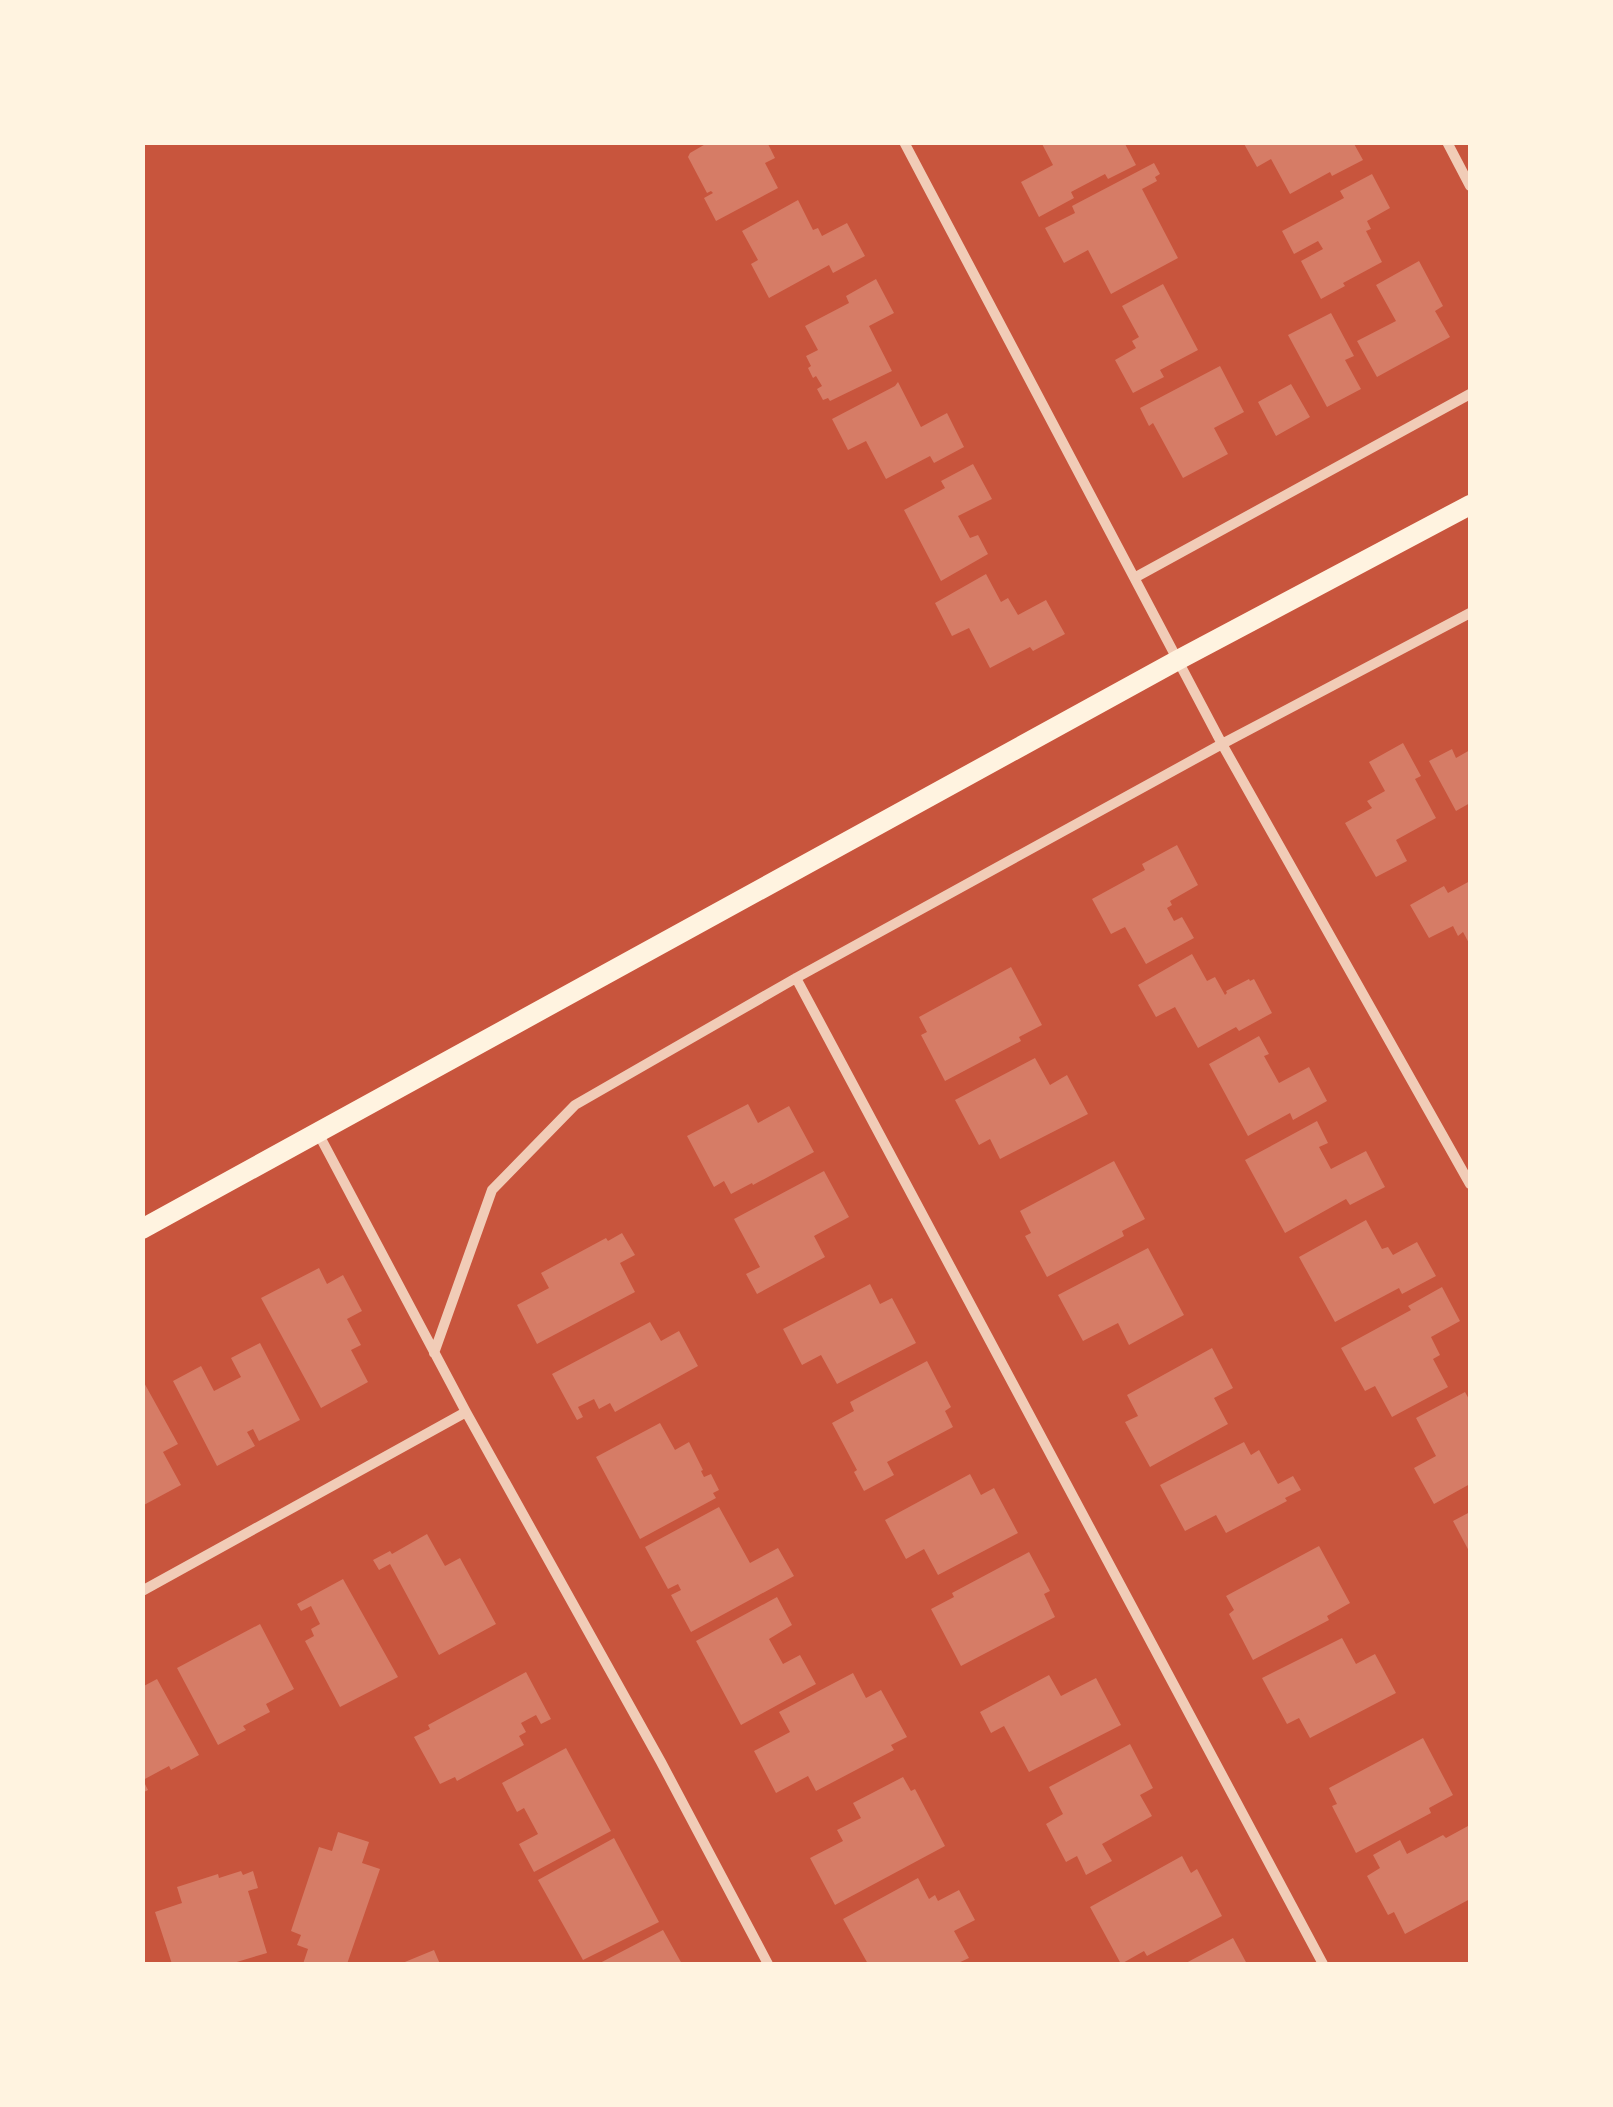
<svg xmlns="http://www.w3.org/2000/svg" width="1613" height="2107" font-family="'Open Sans',sans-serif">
<rect width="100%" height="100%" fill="#c8553d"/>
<!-- building -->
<path fill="#d67c66" d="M 709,142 L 767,142 L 775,158 L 765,163 L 778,188 L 716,221 L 704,198 L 713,193 L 711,191 L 707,193 L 688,157 L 690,153 Z
M 1041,142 L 1124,142 L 1136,165 L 1108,179 L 1105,174 L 1071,192 L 1074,198 L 1039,217 L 1021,182 L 1053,165 Z
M 1243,142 L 1353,142 L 1363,160 L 1332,176 L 1330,172 L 1290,194 L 1271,159 L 1257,167 Z
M 1154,163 L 1160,174 L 1155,177 L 1157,181 L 1142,189 L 1178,258 L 1111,294 L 1088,250 L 1064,263 L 1045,228 L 1075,213 L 1072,206 Z
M 1372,174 L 1390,208 L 1367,221 L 1371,229 L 1366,231 L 1382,262 L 1343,283 L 1345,286 L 1321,299 L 1301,261 L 1323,249 L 1318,241 L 1294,254 L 1282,231 L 1344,198 L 1340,191 Z
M 798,200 L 813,230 L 818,228 L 822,236 L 847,223 L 865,256 L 833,273 L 829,265 L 769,298 L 751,264 L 758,260 L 742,231 Z
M 1419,261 L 1443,306 L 1435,311 L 1450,337 L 1377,377 L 1357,341 L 1396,321 L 1376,285 Z
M 876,279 L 894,313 L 869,326 L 892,371 L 830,401 L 828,398 L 823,400 L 817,389 L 822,386 L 816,376 L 813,378 L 808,368 L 811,366 L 806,356 L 818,350 L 805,326 L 849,303 L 846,296 Z
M 1163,284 L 1198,350 L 1160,370 L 1164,377 L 1133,393 L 1115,360 L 1136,348 L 1132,341 L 1139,337 L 1122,306 Z
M 1331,313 L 1354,356 L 1345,360 L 1361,389 L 1327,407 L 1288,335 Z
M 1220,366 L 1244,412 L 1214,428 L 1228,454 L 1183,478 L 1153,423 L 1149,426 L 1140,408 Z
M 898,382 L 921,427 L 947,413 L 964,447 L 934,463 L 930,456 L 886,479 L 866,441 L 848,450 L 832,419 L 895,386 Z
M 1291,384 L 1310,417 L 1276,436 L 1258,402 Z
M 973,464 L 992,499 L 958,516 L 970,538 L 978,535 L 988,554 L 941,581 L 904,510 L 945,488 L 941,481 Z
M 986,574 L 1001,602 L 1008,598 L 1018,615 L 1046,600 L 1065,634 L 1033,651 L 1030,647 L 990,668 L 969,628 L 952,636 L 935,603 Z
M 1403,743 L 1421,776 L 1415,779 L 1436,818 L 1396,840 L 1407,861 L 1376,877 L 1345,823 L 1372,808 L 1367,801 L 1385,791 L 1369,762 Z
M 1452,749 L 1456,758 L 1470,750 L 1470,803 L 1456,811 L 1429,761 Z
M 1177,845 L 1198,885 L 1170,901 L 1172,905 L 1167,908 L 1174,921 L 1182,917 L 1194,938 L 1146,964 L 1125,927 L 1111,934 L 1092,899 L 1145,870 L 1142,864 Z
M 1470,881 L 1470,945 L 1463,932 L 1458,936 L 1453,926 L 1429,938 L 1410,905 L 1444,886 L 1448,893 Z
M 1192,954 L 1207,981 L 1215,977 L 1225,995 L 1227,993 L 1226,991 L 1249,979 L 1250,981 L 1254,979 L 1272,1013 L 1239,1031 L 1236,1027 L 1198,1048 L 1175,1007 L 1156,1017 L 1138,985 Z
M 1011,967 L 1042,1025 L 1019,1037 L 1021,1041 L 945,1081 L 921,1035 L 927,1032 L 919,1017 Z
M 1259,1036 L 1269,1054 L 1264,1056 L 1279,1083 L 1309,1067 L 1327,1101 L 1293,1120 L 1290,1113 L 1248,1136 L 1209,1064 Z
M 1035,1058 L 1050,1085 L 1067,1075 L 1088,1114 L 1000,1159 L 990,1139 L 979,1145 L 955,1100 Z
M 748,1104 L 758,1123 L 789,1106 L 814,1152 L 753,1185 L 752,1183 L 731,1194 L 724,1181 L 714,1187 L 687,1136 Z
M 1317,1121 L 1328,1143 L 1319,1147 L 1331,1169 L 1366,1151 L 1385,1187 L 1350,1205 L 1346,1199 L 1285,1233 L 1245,1160 Z
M 1114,1161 L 1145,1219 L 1122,1231 L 1124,1236 L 1047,1277 L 1025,1236 L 1031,1233 L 1020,1211 Z
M 824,1171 L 849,1217 L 814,1236 L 825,1257 L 757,1294 L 746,1274 L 760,1267 L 734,1219 Z
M 1366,1220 L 1382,1249 L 1388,1247 L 1393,1255 L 1417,1242 L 1436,1276 L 1402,1294 L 1399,1288 L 1335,1322 L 1299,1257 Z
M 622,1233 L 635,1255 L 620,1263 L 635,1292 L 537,1344 L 517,1305 L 549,1288 L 541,1273 L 606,1238 L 608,1241 Z
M 1148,1248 L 1184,1315 L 1129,1345 L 1118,1323 L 1083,1341 L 1058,1295 Z
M 319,1268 L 327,1284 L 343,1275 L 362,1311 L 347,1319 L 361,1345 L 351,1350 L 368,1382 L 321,1408 L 261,1298 Z
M 870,1284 L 880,1304 L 892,1298 L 916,1343 L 837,1384 L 821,1355 L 802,1365 L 783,1329 Z
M 1442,1287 L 1460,1321 L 1431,1337 L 1440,1355 L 1433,1359 L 1448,1387 L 1392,1417 L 1375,1386 L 1365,1391 L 1341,1348 L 1411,1310 L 1408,1306 Z
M 650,1322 L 661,1341 L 679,1331 L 698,1366 L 615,1412 L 610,1403 L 599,1409 L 594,1399 L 578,1407 L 583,1417 L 577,1420 L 552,1374 Z
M 260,1343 L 300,1420 L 259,1441 L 253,1429 L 247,1432 L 255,1446 L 217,1466 L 173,1381 L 201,1366 L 214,1391 L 241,1377 L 231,1358 Z
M 1212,1348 L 1233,1388 L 1214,1398 L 1228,1424 L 1150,1467 L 1125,1422 L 1138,1416 L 1127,1395 Z
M 927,1361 L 951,1407 L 945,1411 L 953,1427 L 887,1462 L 894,1475 L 864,1491 L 854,1472 L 857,1470 L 832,1423 L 854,1411 L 850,1402 Z
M 142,1379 L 178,1444 L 163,1452 L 181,1485 L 142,1506 Z
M 1465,1392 L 1470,1401 L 1470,1417 L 1468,1419 L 1470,1424 L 1470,1484 L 1434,1504 L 1414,1468 L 1436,1456 L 1416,1418 Z
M 660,1423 L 675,1450 L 689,1442 L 703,1470 L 701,1471 L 704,1477 L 711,1474 L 719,1490 L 713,1493 L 716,1498 L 640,1539 L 596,1457 Z
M 1244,1442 L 1251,1455 L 1259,1450 L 1278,1484 L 1293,1476 L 1301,1490 L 1285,1498 L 1287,1501 L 1226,1533 L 1216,1515 L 1185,1531 L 1160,1485 Z
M 970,1474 L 981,1495 L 994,1488 L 1018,1533 L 938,1575 L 924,1549 L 906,1559 L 885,1520 Z
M 719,1507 L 750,1563 L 778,1548 L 794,1576 L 691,1632 L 671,1595 L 681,1590 L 678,1584 L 668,1589 L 645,1547 Z
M 1470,1512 L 1470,1553 L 1453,1521 Z
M 427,1534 L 445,1566 L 460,1558 L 496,1624 L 439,1655 L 390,1564 L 379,1570 L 373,1560 L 390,1551 L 392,1554 Z
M 1319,1546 L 1350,1603 L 1327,1616 L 1329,1620 L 1253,1660 L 1229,1614 L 1234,1610 L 1226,1596 Z
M 1029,1552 L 1050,1591 L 1044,1594 L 1055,1617 L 961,1666 L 931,1609 L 954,1597 L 952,1593 Z
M 343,1579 L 398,1677 L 340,1707 L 305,1641 L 314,1636 L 311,1629 L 320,1624 L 311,1606 L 301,1611 L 297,1604 Z
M 777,1597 L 792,1625 L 769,1639 L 783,1664 L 800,1655 L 816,1684 L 741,1725 L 696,1641 Z
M 260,1624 L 294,1689 L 266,1704 L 270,1712 L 243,1726 L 246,1730 L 218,1745 L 177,1668 Z
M 1342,1638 L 1356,1664 L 1375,1654 L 1396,1693 L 1310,1738 L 1299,1718 L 1287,1724 L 1262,1678 Z
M 526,1672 L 551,1719 L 541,1724 L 536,1715 L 521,1723 L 526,1732 L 519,1736 L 524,1745 L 457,1781 L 455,1777 L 440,1784 L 414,1737 L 430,1729 L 428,1725 Z
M 853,1673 L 866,1698 L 881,1690 L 907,1737 L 891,1745 L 894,1750 L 816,1791 L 808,1776 L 776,1793 L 754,1751 L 790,1732 L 779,1712 Z
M 1049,1675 L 1061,1696 L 1096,1678 L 1121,1725 L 1029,1772 L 1004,1726 L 991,1733 L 980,1712 Z
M 157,1679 L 199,1755 L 171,1770 L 169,1766 L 143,1780 L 148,1790 L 142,1793 L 142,1687 Z
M 1423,1738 L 1453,1795 L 1429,1808 L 1431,1813 L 1356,1853 L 1332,1806 L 1337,1804 L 1329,1788 Z
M 1130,1744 L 1153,1788 L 1140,1795 L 1152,1816 L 1102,1844 L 1112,1861 L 1086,1875 L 1077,1856 L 1066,1862 L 1046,1824 L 1063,1814 L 1049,1787 Z
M 566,1748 L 611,1831 L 534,1872 L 519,1844 L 538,1834 L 524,1808 L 517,1812 L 502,1783 Z
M 903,1777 L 911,1791 L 915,1789 L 945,1846 L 835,1905 L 810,1858 L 843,1841 L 837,1830 L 861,1818 L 853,1803 Z
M 1468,1826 L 1470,1830 L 1470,1899 L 1405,1934 L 1394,1912 L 1388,1915 L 1367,1876 L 1380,1868 L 1373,1855 L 1400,1840 L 1407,1854 L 1443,1835 L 1446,1838 Z
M 338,1832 L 369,1842 L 362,1863 L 380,1869 L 347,1964 L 303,1964 L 308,1949 L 297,1945 L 301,1935 L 291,1931 L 319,1847 L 332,1851 Z
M 614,1838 L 659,1922 L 583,1960 L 538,1880 Z
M 1182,1856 L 1191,1873 L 1197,1869 L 1222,1916 L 1147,1956 L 1144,1951 L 1121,1964 L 1090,1907 Z
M 241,1871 L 243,1875 L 253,1871 L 258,1888 L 248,1891 L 267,1953 L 230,1964 L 172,1964 L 155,1912 L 182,1903 L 177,1887 L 218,1874 L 219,1878 Z
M 918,1878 L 929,1899 L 935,1895 L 938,1901 L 959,1890 L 975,1920 L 954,1931 L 969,1958 L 956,1964 L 868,1964 L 843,1919 Z
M 663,1930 L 682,1964 L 598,1964 Z
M 1233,1938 L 1247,1964 L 1184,1964 Z
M 434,1950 L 440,1964 L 400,1964 Z"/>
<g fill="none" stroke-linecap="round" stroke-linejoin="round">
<!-- minor -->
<path stroke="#f1ccb7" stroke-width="10" d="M 904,142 L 1222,744 L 1470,1184
M 1447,142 L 1470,186
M 1136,577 L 1470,394
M 796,978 L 1323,1964
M 318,1133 L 466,1412 L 661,1762 L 768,1964
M 434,1353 L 492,1190 L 575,1105 L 796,978 L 1222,744 L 1470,613
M 142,1591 L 466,1412"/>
<!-- secondary -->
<path stroke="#fff3e0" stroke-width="20" d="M 142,1229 L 1178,660 L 1470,505"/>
</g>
<!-- border -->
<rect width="1613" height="2107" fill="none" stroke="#fff3e0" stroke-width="290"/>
</svg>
